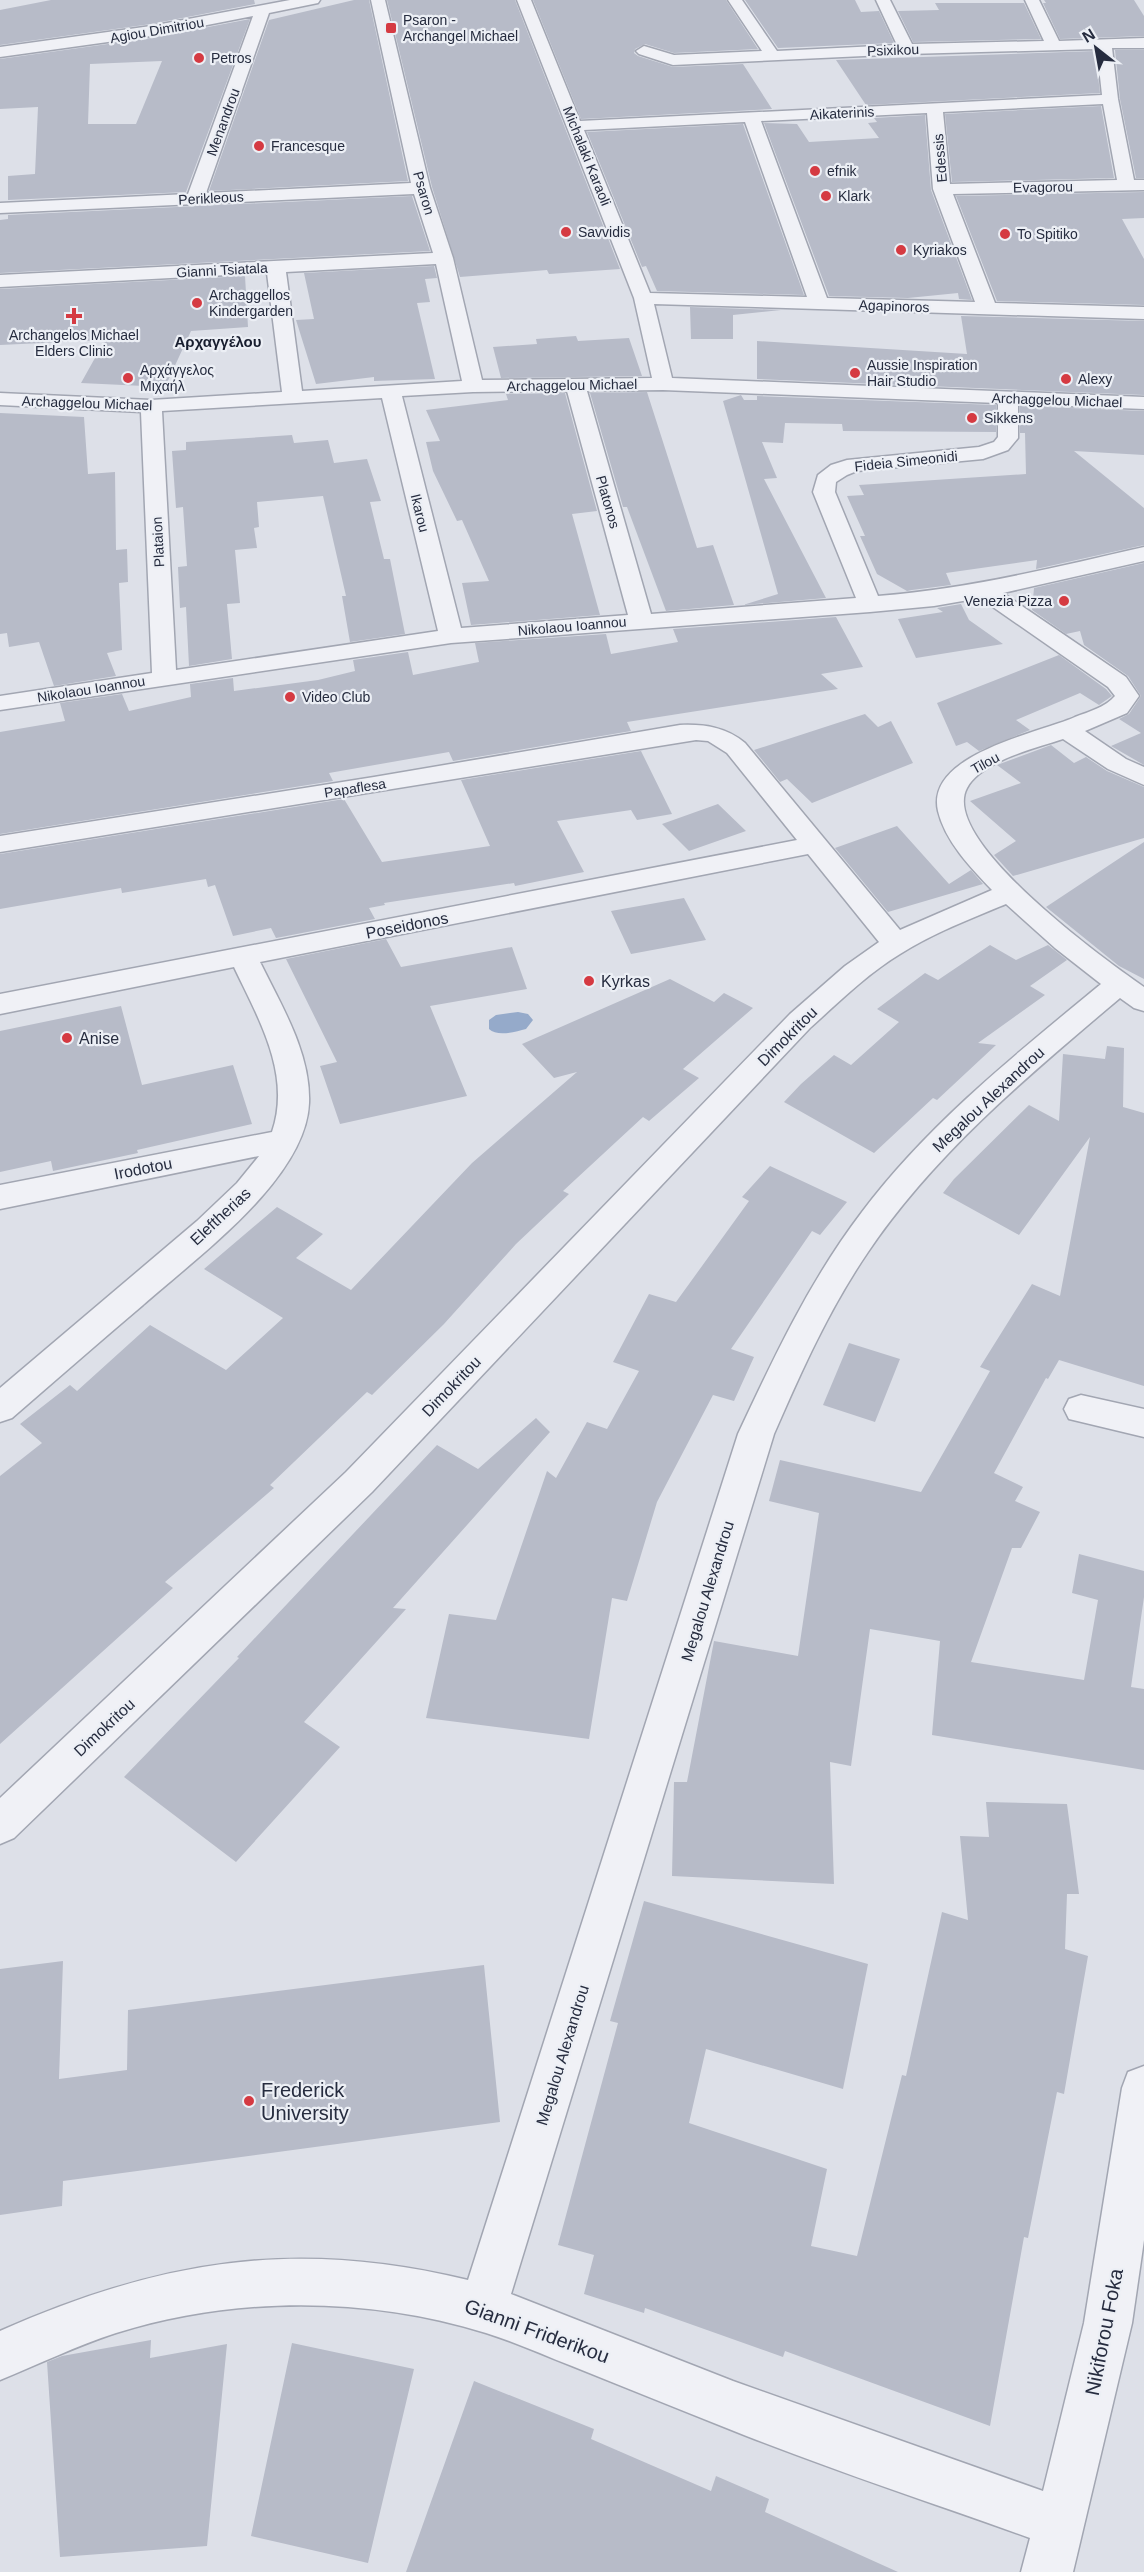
<svg xmlns="http://www.w3.org/2000/svg" width="1144" height="2572" font-family="Helvetica,sans-serif">
<rect width="100%" height="100%" fill="#dde0e8"/>
<!-- water -->
<path fill="#95aaca" d="M 518,1012 L 528,1014 L 533,1020 L 526,1029 C 515,1032 497,1037 489,1029 L 489,1020 L 496,1015 Z"/>
<!-- building -->
<path fill="#b7bbc8" fill-rule="evenodd" d="M 51,0 L 254,0 L 255,4 L 151,24 L 0,45 L 0,10 Z
M 354,0 L 369,0 L 408,181 L 209,191 L 269,20 Z
M 387,0 L 515,0 L 620,269 L 549,274 L 547,270 L 460,277 L 432,187 Z
M 533,0 L 726,0 L 758,49 L 674,53 L 645,44 L 635,49 L 634,53 L 638,56 L 673,67 L 743,64 L 772,109 L 581,119 Z
M 745,0 L 855,0 L 861,12 L 879,11 L 894,43 L 778,48 Z
M 1044,0 L 1134,0 L 1144,16 L 1144,36 L 1060,39 L 1043,3 L 1046,3 Z
M 935,3 L 1024,3 L 1041,39 L 913,42 L 898,11 L 939,10 Z
M 250,19 L 186,192 L 8,200 L 8,176 L 35,174 L 38,107 L 0,109 L 0,59 L 151,38 ZM 162,61 L 136,124 L 88,124 L 90,64 Z
M 1115,50 L 1144,50 L 1144,178 L 1136,178 L 1120,99 Z
M 1095,51 L 1100,93 L 866,105 L 836,60 Z
M 1101,106 L 1114,178 L 952,182 L 945,114 Z
M 925,115 L 931,190 L 972,300 L 959,299 L 958,293 L 908,298 L 829,296 L 764,123 L 797,124 L 809,142 L 879,138 L 868,123 L 877,122 L 874,118 Z
M 743,124 L 804,295 L 657,291 L 646,266 L 642,267 L 587,132 Z
M 1144,192 L 1144,218 L 1122,219 L 1144,259 L 1144,305 L 997,301 L 956,196 Z
M 412,196 L 430,251 L 0,273 L 0,220 L 8,219 L 8,215 Z
M 434,266 L 437,278 L 425,279 L 430,302 L 417,303 L 435,379 L 374,381 L 374,377 L 316,384 L 296,320 L 314,319 L 304,273 Z
M 245,276 L 248,327 L 191,331 L 165,387 L 81,383 L 105,340 L 0,345 L 0,289 Z
M 690,307 L 781,310 L 733,315 L 733,339 L 691,339 Z
M 961,316 L 1144,321 L 1144,395 L 757,379 L 757,341 L 967,354 Z
M 576,336 L 578,341 L 629,338 L 642,376 L 501,378 L 493,347 L 537,344 L 536,339 Z
M 647,392 L 697,548 L 713,545 L 734,605 L 666,611 L 627,507 L 623,507 L 590,393 Z
M 565,393 L 597,511 L 572,514 L 600,615 L 471,625 L 462,583 L 489,581 L 462,520 L 457,521 L 433,471 L 426,442 L 440,441 L 426,410 L 508,400 L 506,394 Z
M 741,395 L 744,400 L 757,400 L 757,396 L 996,405 L 996,432 L 843,431 L 842,424 L 785,423 L 783,443 L 762,442 L 777,478 L 764,479 L 826,598 L 743,605 L 778,594 L 723,401 Z
M 1020,406 L 1144,411 L 1144,455 L 1074,451 L 1144,508 L 1144,545 L 1036,569 L 1037,560 L 946,573 L 951,585 L 912,590 L 907,591 L 877,574 L 860,536 L 865,536 L 847,496 L 864,495 L 859,485 L 1026,474 L 1025,433 L 1020,433 Z
M 0,413 L 84,417 L 88,474 L 115,472 L 116,550 L 127,549 L 128,582 L 119,583 L 122,650 L 107,653 L 116,676 L 54,686 L 39,642 L 9,647 L 7,633 L 0,634 Z
M 292,435 L 294,443 L 328,440 L 334,463 L 367,459 L 381,501 L 370,502 L 384,559 L 390,559 L 405,634 L 350,642 L 342,596 L 346,596 L 323,496 L 257,502 L 259,527 L 254,528 L 257,548 L 235,550 L 240,603 L 227,604 L 232,659 L 189,666 L 186,607 L 180,608 L 178,567 L 187,566 L 183,507 L 176,508 L 172,451 L 186,450 L 186,442 Z
M 1144,563 L 1144,765 L 1111,746 L 1141,733 L 1119,719 L 1129,714 L 1141,696 L 1128,676 L 1084,645 L 1080,631 L 1066,634 L 1032,610 L 1034,588 Z
M 961,604 L 969,620 L 1003,644 L 916,658 L 898,619 L 943,612 L 937,608 Z
M 836,617 L 863,667 L 821,674 L 838,689 L 627,722 L 631,731 L 453,761 L 449,752 L 329,773 L 333,781 L 0,834 L 0,732 L 65,721 L 60,703 L 122,694 L 129,711 L 191,697 L 190,684 L 233,678 L 234,691 L 318,680 L 355,671 L 353,660 L 408,652 L 413,675 L 479,662 L 475,643 L 606,634 L 611,654 L 678,642 L 673,629 Z
M 1059,655 L 1106,689 L 1112,696 L 1099,705 L 1080,693 L 1016,720 L 1030,730 L 979,751 L 967,742 L 956,746 L 937,703 Z
M 865,714 L 878,727 L 891,721 L 913,763 L 812,803 L 787,779 L 780,782 L 754,750 Z
M 1051,745 L 1074,763 L 1086,757 L 1107,771 L 1144,787 L 1144,838 L 1013,876 L 994,855 L 1016,841 L 970,801 L 1021,783 L 997,765 Z
M 641,751 L 672,814 L 637,820 L 631,810 L 557,821 L 584,872 L 515,886 L 514,883 L 384,903 L 385,905 L 369,908 L 375,919 L 276,938 L 271,928 L 233,936 L 215,885 L 208,887 L 206,879 L 122,893 L 121,888 L 0,909 L 0,854 L 344,799 L 382,862 L 490,846 L 461,780 Z
M 718,804 L 746,831 L 689,851 L 662,824 Z
M 897,826 L 949,884 L 971,870 L 983,884 L 888,912 L 835,848 Z
M 1144,842 L 1144,979 L 1119,966 L 1046,907 Z
M 684,898 L 706,940 L 631,954 L 611,911 Z
M 386,939 L 401,967 L 512,947 L 527,989 L 430,1006 L 467,1096 L 340,1124 L 320,1066 L 337,1062 L 286,959 Z
M 990,945 L 1016,960 L 1048,945 L 1067,960 L 1030,986 L 1045,995 L 978,1043 L 996,1045 L 937,1100 L 933,1098 L 874,1153 L 784,1102 L 801,1084 L 834,1055 L 851,1065 L 899,1022 L 877,1009 L 925,973 L 938,980 Z
M 670,979 L 714,1002 L 724,993 L 753,1008 L 683,1069 L 699,1078 L 649,1121 L 643,1117 L 563,1191 L 569,1194 L 516,1244 L 444,1324 L 372,1395 L 367,1392 L 270,1485 L 274,1488 L 165,1582 L 173,1588 L 0,1744 L 0,1476 L 42,1443 L 20,1424 L 70,1385 L 77,1391 L 150,1325 L 226,1370 L 283,1318 L 204,1269 L 277,1207 L 323,1234 L 296,1258 L 351,1290 L 472,1163 L 577,1072 L 554,1078 L 522,1044 Z
M 121,1006 L 142,1085 L 233,1065 L 252,1124 L 137,1150 L 138,1153 L 53,1171 L 51,1161 L 0,1172 L 0,1031 Z
M 1107,1046 L 1124,1048 L 1123,1107 L 1144,1113 L 1144,1386 L 1059,1360 L 1048,1379 L 1046,1378 L 994,1473 L 1023,1487 L 1015,1501 L 1040,1512 L 1021,1548 L 1012,1548 L 971,1662 L 1084,1680 L 1098,1600 L 1072,1593 L 1079,1554 L 1144,1571 L 1144,1597 L 1131,1687 L 1144,1689 L 1144,1770 L 932,1735 L 940,1641 L 870,1629 L 851,1766 L 830,1762 L 834,1884 L 672,1876 L 674,1782 L 687,1782 L 714,1641 L 798,1656 L 819,1513 L 769,1501 L 780,1460 L 921,1492 L 990,1371 L 980,1367 L 1032,1284 L 1060,1296 L 1090,1137 L 1019,1235 L 943,1193 L 954,1179 L 1029,1105 L 1059,1121 L 1063,1054 L 1105,1059 Z
M 770,1166 L 847,1202 L 820,1235 L 812,1231 L 731,1349 L 754,1357 L 734,1401 L 713,1395 L 657,1502 L 627,1601 L 612,1598 L 589,1739 L 426,1718 L 449,1614 L 496,1620 L 547,1471 L 556,1478 L 587,1422 L 607,1429 L 639,1371 L 613,1362 L 649,1294 L 676,1302 L 749,1201 L 742,1197 Z
M 849,1343 L 900,1359 L 875,1422 L 823,1405 Z
M 536,1418 L 550,1432 L 393,1608 L 406,1609 L 304,1722 L 340,1747 L 236,1862 L 124,1777 L 239,1658 L 237,1657 L 437,1445 L 478,1469 Z
M 986,1802 L 1067,1804 L 1079,1894 L 1067,1894 L 1065,1949 L 1088,1956 L 1064,2094 L 1057,2092 L 1028,2238 L 1024,2237 L 990,2426 L 785,2351 L 783,2357 L 645,2308 L 644,2313 L 584,2294 L 594,2255 L 558,2245 L 618,2023 L 610,2021 L 644,1901 L 868,1964 L 843,2089 L 706,2049 L 689,2123 L 827,2169 L 811,2246 L 857,2256 L 902,2075 L 906,2076 L 942,1912 L 968,1920 L 960,1836 L 989,1837 Z
M 63,1961 L 59,2079 L 127,2070 L 128,2010 L 484,1965 L 500,2122 L 63,2181 L 62,2206 L 0,2215 L 0,1969 Z
M 151,2340 L 150,2358 L 227,2344 L 207,2546 L 60,2557 L 47,2362 L 62,2356 Z
M 292,2343 L 414,2369 L 368,2563 L 251,2536 Z
M 474,2381 L 594,2429 L 591,2439 L 711,2491 L 716,2476 L 769,2499 L 765,2512 L 898,2572 L 406,2572 Z"/>
<g fill="none" stroke-linecap="round" stroke-linejoin="round">
<defs>
<path id="minor" d="M 290,0 L 320,0 L 318,3 L 269,13 L 206,193 L 411,183 L 371,0 L 385,0 L 430,188 L 453,258 L 482,380 L 652,378 L 634,298 L 517,0 L 531,0 L 580,121 L 1102,95 L 1097,49 L 907,54 L 673,65 L 639,54 L 636,51 L 644,46 L 674,55 L 762,51 L 728,0 L 742,0 L 777,51 L 897,45 L 876,0 L 890,0 L 912,44 L 1044,41 L 1025,0 L 1039,0 L 1059,41 L 1144,38 L 1144,48 L 1112,48 L 1118,99 L 1134,180 L 1144,180 L 1144,190 L 953,194 L 995,303 L 1144,307 L 1144,319 L 654,304 L 672,378 L 1144,397 L 1144,409 L 1018,404 L 1018,438 L 1008,450 L 983,459 L 857,471 L 847,475 L 836,482 L 835,492 L 878,596 C 969,589 1056,567 1144,547 L 1144,561 L 1003,593 L 1126,677 L 1139,696 L 1127,713 L 1085,731 L 1126,759 L 1144,767 L 1144,785 L 1108,769 L 1063,739 C 1036,748 981,761 967,788 C 939,840 1105,960 1144,987 L 1144,1011 L 1134,1008 L 1120,998 C 1029,1075 935,1153 868,1252 C 829,1309 801,1372 774,1434 L 511,2294 L 733,2381 L 1043,2491 L 1084,2323 L 1122,2088 L 1128,2072 L 1144,2066 L 1144,2240 L 1132,2323 L 1073,2572 L 1021,2572 L 1030,2538 C 930,2502 828,2469 729,2429 C 676,2408 624,2387 572,2366 C 543,2355 515,2342 486,2333 C 366,2296 236,2296 116,2333 C 76,2346 39,2364 0,2380 L 0,2331 C 160,2260 296,2238 468,2280 L 738,1434 C 774,1357 810,1280 862,1212 C 928,1124 1016,1054 1101,984 L 1055,948 L 1006,904 C 970,919 933,933 900,954 C 867,974 839,1002 810,1028 L 372,1492 L 14,1838 L 0,1844 L 0,1798 L 346,1472 L 790,1014 L 845,966 L 879,942 L 808,854 L 260,962 C 281,1005 311,1053 309,1103 C 306,1179 197,1257 143,1305 C 99,1342 56,1380 12,1418 L 0,1422 L 0,1388 L 197,1221 L 237,1183 L 259,1156 L 0,1209 L 0,1185 L 272,1132 C 292,1074 258,1018 234,967 L 0,1014 L 0,994 L 797,840 L 727,753 L 708,741 L 696,740 L 0,852 L 0,836 L 374,777 L 680,725 C 704,724 726,727 745,743 L 900,930 L 992,890 C 971,868 945,841 938,811 C 925,754 1039,733 1075,717 C 1088,712 1106,707 1115,696 L 1108,687 L 980,598 L 934,606 L 870,612 L 451,643 L 0,710 L 0,696 L 152,673 L 141,412 L 0,405 L 0,393 L 151,400 L 282,392 L 267,273 L 0,287 L 0,275 L 433,253 L 414,194 L 0,213 L 0,203 L 188,194 L 253,16 L 151,36 L 0,57 L 0,47 L 151,26 ZM 1103,104 L 1117,180 L 950,184 L 943,112 ZM 927,113 L 933,189 L 975,302 L 827,298 L 761,121 ZM 745,122 L 807,297 L 650,293 L 584,130 ZM 436,264 L 462,381 L 302,391 L 286,272 ZM 663,390 L 998,403 L 998,437 L 994,442 L 979,447 L 847,460 L 831,465 L 818,475 L 813,492 L 856,598 L 651,614 L 587,391 ZM 567,391 L 628,615 L 461,628 L 402,396 L 473,392 ZM 382,398 L 438,631 L 176,670 L 162,411 Z
M 1081,1395 L 1144,1409 L 1144,1437 L 1069,1419 L 1064,1409 L 1069,1399 Z"/>
</defs>
<!-- minor casing -->
<use href="#minor" stroke="#a2a6b2" stroke-width="3"/>
<!-- minor -->
<use href="#minor" fill="#f0f1f6" fill-rule="evenodd"/>
</g>
<!-- markers -->
<g fill="#d53a42" stroke="#eceff5" stroke-width="2">
<rect x="385" y="22" width="12" height="12" rx="3"/>
<circle cx="199" cy="58" r="6"/>
<circle cx="259" cy="146" r="6"/>
<circle cx="815" cy="171" r="6"/>
<circle cx="826" cy="196" r="6"/>
<circle cx="566" cy="232" r="6"/>
<circle cx="1005" cy="234" r="6"/>
<circle cx="901" cy="250" r="6"/>
<circle cx="197" cy="303" r="6"/>
<path d="M71 307h6v6h6v6h-6v6h-6v-6h-6v-6h6z"/>
<circle cx="855" cy="373" r="6"/>
<circle cx="128" cy="378" r="6"/>
<circle cx="1066" cy="379" r="6"/>
<circle cx="972" cy="418" r="6"/>
<circle cx="1064" cy="601" r="6"/>
<circle cx="290" cy="697" r="6"/>
<circle cx="589" cy="981" r="6"/>
<circle cx="67" cy="1038" r="6"/>
<circle cx="249" cy="2101" r="6"/>
</g>
<g text-anchor="middle" stroke-width="4.5" stroke-linejoin="round" paint-order="stroke">
<!-- far-poi labels -->
<g font-size="14" fill="#262c3f" stroke="#eceff5" text-anchor="start">
<text x="403" y="25">Psaron -<tspan x="403" dy="16">Archangel Michael</tspan></text>
<text x="211" y="63">Petros</text>
<text x="271" y="151">Francesque</text>
<text x="827" y="176">efnik</text>
<text x="838" y="201">Klark</text>
<text x="578" y="237">Savvidis</text>
<text x="1017" y="239">To Spitiko</text>
<text x="913" y="255">Kyriakos</text>
<text x="209" y="300">Archaggellos<tspan x="209" dy="16">Kindergarden</tspan></text>
<text x="74" y="340" text-anchor="middle">Archangelos Michael<tspan x="74" dy="16">Elders Clinic</tspan></text>
<text x="867" y="370">Aussie Inspiration<tspan x="867" dy="16">Hair Studio</tspan></text>
<text x="140" y="375">Αρχάγγελος<tspan x="140" dy="16">Μιχαήλ</tspan></text>
<text x="1078" y="384">Alexy</text>
<text x="984" y="423">Sikkens</text>
<text x="1052" y="606" text-anchor="end">Venezia Pizza</text>
<text x="302" y="702">Video Club</text>
</g>
<!-- far-street labels -->
<g font-size="14" fill="#262c3f" stroke="#eceff5">
<text transform="translate(157 30) rotate(-10)" y="5">Agiou Dimitriou</text>
<text transform="translate(893 50) rotate(-2)" y="5">Psixikou</text>
<text transform="translate(842 113) rotate(-3)" y="5">Aikaterinis</text>
<text transform="translate(223 122) rotate(-70)" y="5">Menandrou</text>
<text transform="translate(587 156) rotate(68)" y="5">Michalaki Karaoli</text>
<text transform="translate(940 158) rotate(-95)" y="5">Edessis</text>
<text transform="translate(1043 187) rotate(-1)" y="5">Evagorou</text>
<text transform="translate(424 193) rotate(74)" y="5">Psaron</text>
<text transform="translate(211 198) rotate(-3)" y="5">Perikleous</text>
<text transform="translate(222 270) rotate(-3)" y="5">Gianni Tsiatala</text>
<text transform="translate(894 306) rotate(2)" y="5">Agapinoros</text>
<text transform="translate(572 385) rotate(-1)" y="5">Archaggelou Michael</text>
<text transform="translate(1057 400) rotate(2)" y="5">Archaggelou Michael</text>
<text transform="translate(87 403) rotate(2)" y="5">Archaggelou Michael</text>
<text transform="translate(906 461) rotate(-6)" y="5">Fideia Simeonidi</text>
<text transform="translate(608 502) rotate(74)" y="5">Platonos</text>
<text transform="translate(420 513) rotate(76)" y="5">Ikarou</text>
<text transform="translate(158 542) rotate(-93)" y="5">Plataion</text>
<text transform="translate(572 626) rotate(-5)" y="5">Nikolaou Ioannou</text>
<text transform="translate(91 689) rotate(-9)" y="5">Nikolaou Ioannou</text>
<text transform="translate(985 763) rotate(-29)" y="5">Tilou</text>
<text transform="translate(355 788) rotate(-9)" y="5">Papaflesa</text>
</g>
<!-- far-neighbourhood labels -->
<g font-size="15" font-weight="bold" fill="#181e2f" stroke="#eceff5">
<text x="218" y="347">Αρχαγγέλου</text>
</g>
<!-- street labels -->
<g font-size="16" fill="#262c3f" stroke="#eceff5">
<text transform="translate(407 925) rotate(-11)" y="6">Poseidonos</text>
<text transform="translate(787 1036) rotate(-45)" y="6">Dimokritou</text>
<text transform="translate(988 1099) rotate(-43)" y="6">Megalou Alexandrou</text>
<text transform="translate(143 1168) rotate(-11)" y="6">Irodotou</text>
<text transform="translate(220 1216) rotate(-43)" y="6">Eleftherias</text>
<text transform="translate(451 1386) rotate(-46)" y="6">Dimokritou</text>
<text transform="translate(707 1591) rotate(-73)" y="6">Megalou Alexandrou</text>
<text transform="translate(104 1727) rotate(-43)" y="6">Dimokritou</text>
<text transform="translate(562 2055) rotate(-73)" y="6">Megalou Alexandrou</text>
</g>
<!-- poi labels -->
<g font-size="16" fill="#262c3f" stroke="#eceff5" text-anchor="start">
<text x="601" y="987">Kyrkas</text>
<text x="79" y="1044">Anise</text>
</g>
<!-- near-poi labels -->
<g font-size="20" fill="#262c3f" stroke="#eceff5" text-anchor="start">
<text x="261" y="2097">Frederick<tspan x="261" dy="23">University</tspan></text>
</g>
<!-- near-street labels -->
<g font-size="20" fill="#262c3f" stroke="#eceff5">
<text transform="translate(537 2331) rotate(20)" y="7">Gianni Friderikou</text>
<text transform="translate(1104 2332) rotate(-79)" y="7">Nikiforou Foka</text>
</g>
</g>
<!-- north arrow -->
<g transform="translate(1096 48) rotate(329)" stroke="#eceff5" stroke-width="4.5" paint-order="stroke">
<path d="M0-4.5L10 22L0 15L-10 22Z" fill="#262c3f"/>
<text y="-9" font-size="16" font-weight="bold" text-anchor="middle" fill="#262c3f">N</text>
</g>
</svg>
